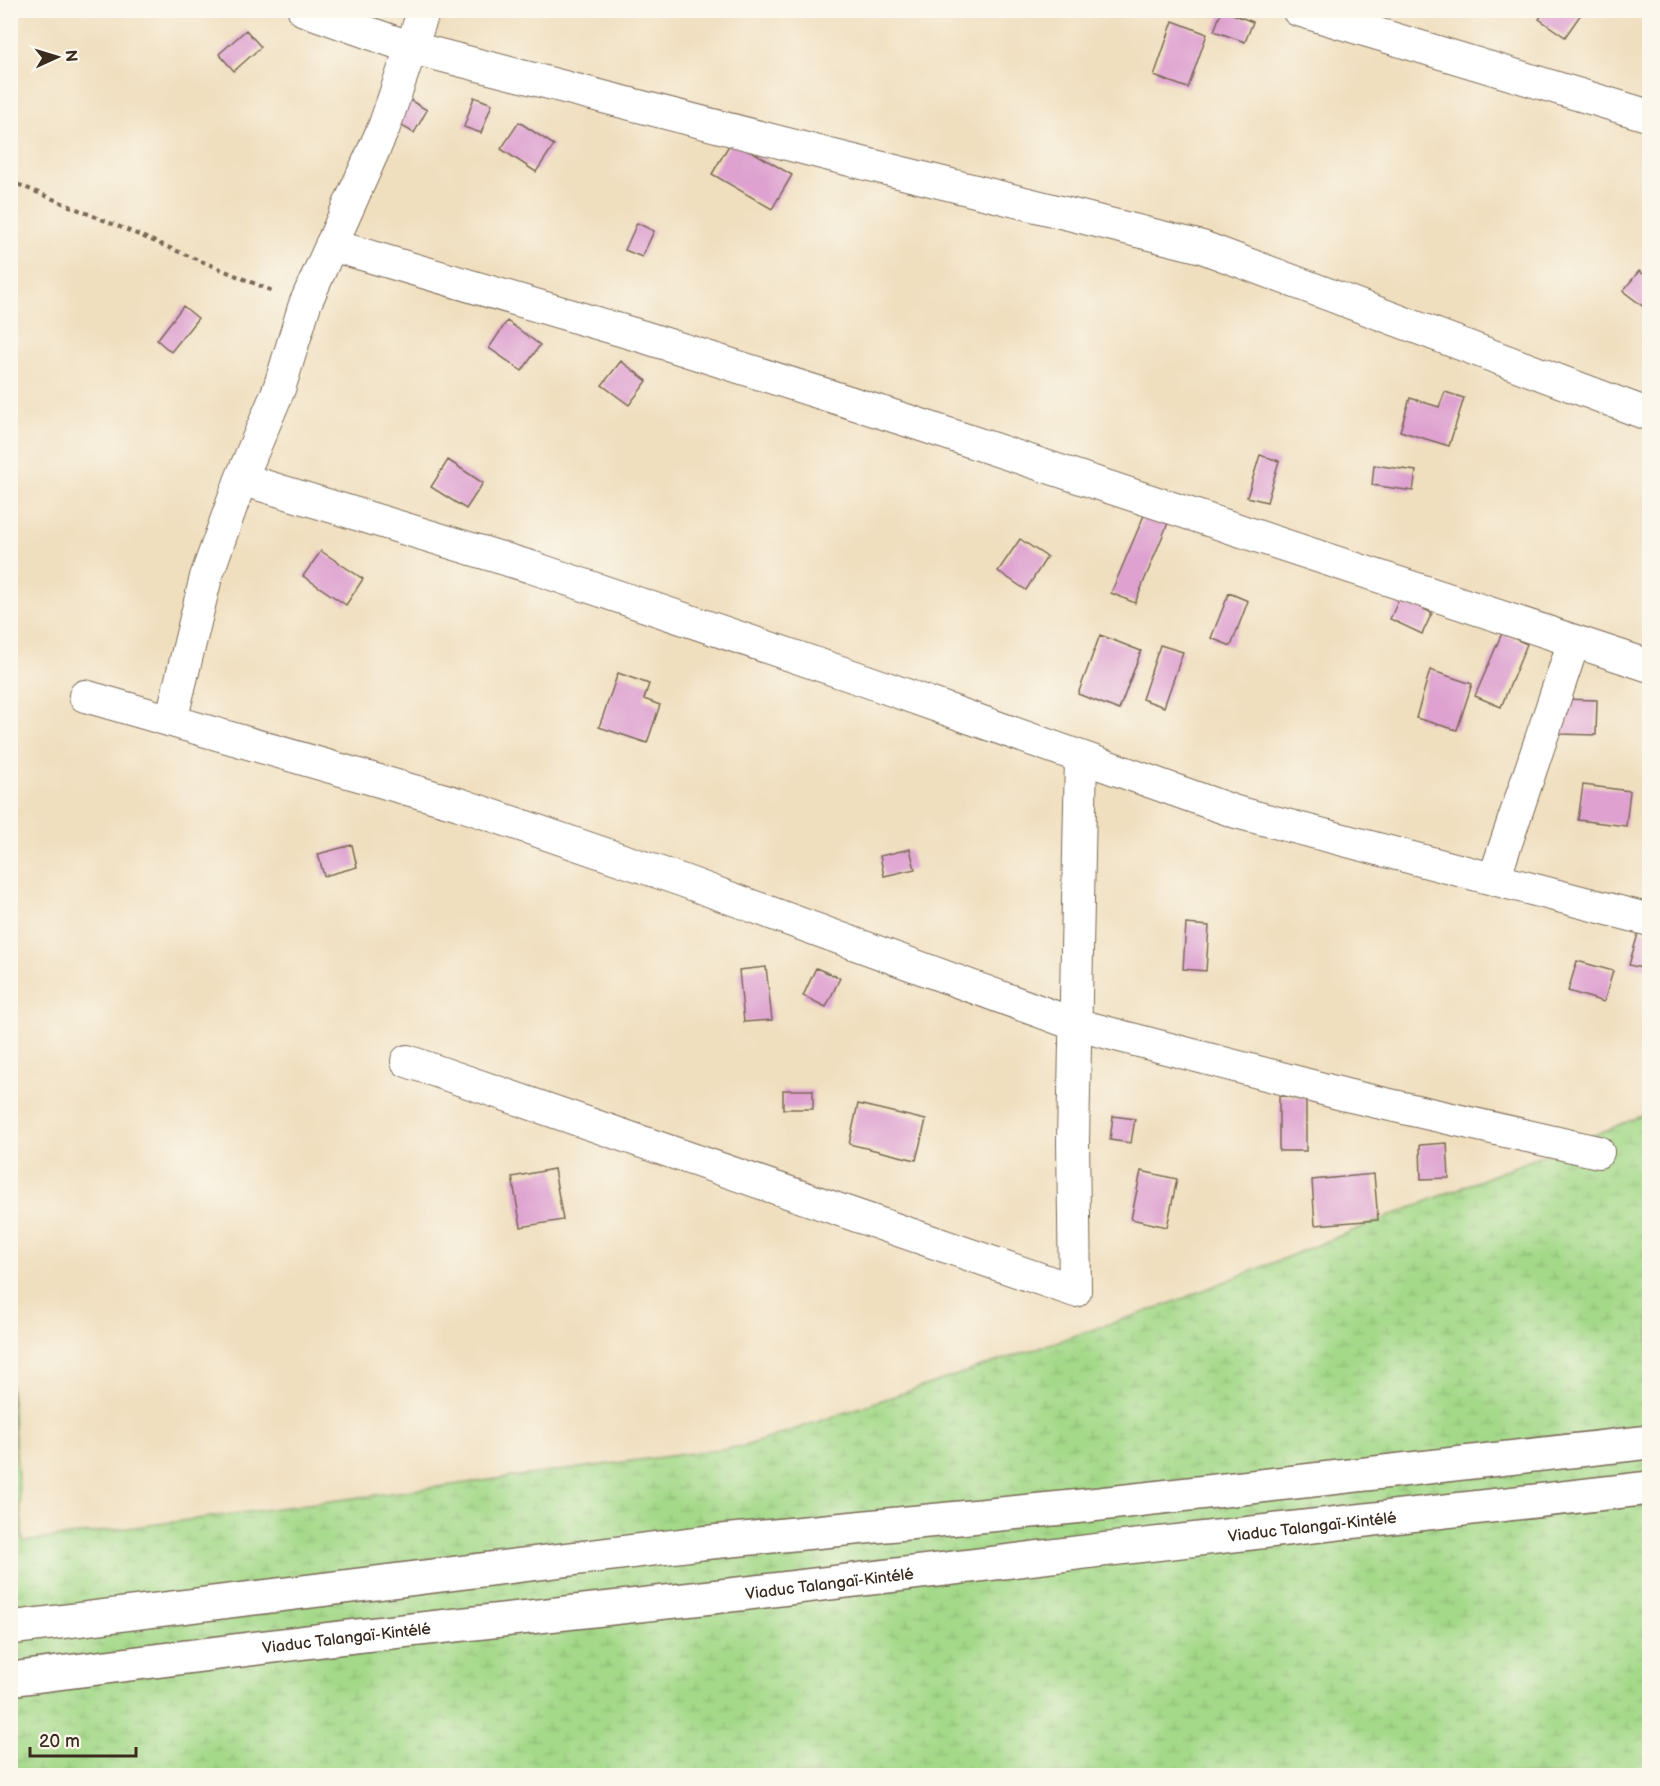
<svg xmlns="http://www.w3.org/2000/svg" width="1660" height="1786" font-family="'Balsamiq Sans',sans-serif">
<defs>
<pattern id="wetland-marsh" width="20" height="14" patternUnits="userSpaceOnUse" patternTransform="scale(1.5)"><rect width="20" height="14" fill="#a4d989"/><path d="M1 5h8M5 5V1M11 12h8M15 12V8" fill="none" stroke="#8eba76"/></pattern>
</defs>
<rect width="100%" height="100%" fill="#fbf7ec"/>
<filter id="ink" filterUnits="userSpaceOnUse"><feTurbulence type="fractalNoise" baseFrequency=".0167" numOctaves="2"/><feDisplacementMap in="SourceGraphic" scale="12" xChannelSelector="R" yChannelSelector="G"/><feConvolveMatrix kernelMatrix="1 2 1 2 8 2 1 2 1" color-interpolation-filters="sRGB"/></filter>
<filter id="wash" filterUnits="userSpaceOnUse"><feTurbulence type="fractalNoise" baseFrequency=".008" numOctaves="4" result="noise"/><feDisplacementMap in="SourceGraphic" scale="24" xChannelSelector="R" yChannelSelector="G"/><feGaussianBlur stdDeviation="1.35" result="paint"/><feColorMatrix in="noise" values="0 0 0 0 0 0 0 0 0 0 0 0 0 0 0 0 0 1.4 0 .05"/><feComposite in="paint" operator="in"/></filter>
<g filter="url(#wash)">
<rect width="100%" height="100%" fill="#f0dfbf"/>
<!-- wetland -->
<path fill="url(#wetland-marsh)" stroke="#708254" stroke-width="1.5" d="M 1649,1113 L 1649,1775 L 11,1775 L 10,1377 L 23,1542 L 745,1446 L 1169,1304 Z"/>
<g id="blocks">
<!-- building -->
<path fill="#dea1d0" d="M 1222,10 L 1253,22 L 1245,42 L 1214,31 Z
M 1545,10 L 1575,10 L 1581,14 L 1565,37 L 1539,19 Z
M 1173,21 L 1207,34 L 1188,88 L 1154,76 Z
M 246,30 L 261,47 L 234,71 L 219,54 Z
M 474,97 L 492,104 L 481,133 L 464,127 Z
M 408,99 L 427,110 L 414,133 L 395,122 Z
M 519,122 L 554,145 L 536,172 L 501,149 Z
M 732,140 L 792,175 L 772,209 L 712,174 Z
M 637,223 L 654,231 L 642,257 L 625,250 Z
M 1639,271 L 1650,279 L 1650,302 L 1645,308 L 1623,291 Z
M 183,306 L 198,318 L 171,352 L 157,340 Z
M 507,321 L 540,345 L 522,371 L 489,348 Z
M 621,361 L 647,381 L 629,405 L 602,385 Z
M 1445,392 L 1464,398 L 1449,446 L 1400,431 L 1410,398 L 1439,407 Z
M 1260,455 L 1279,461 L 1267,502 L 1247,497 Z
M 448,460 L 483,483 L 466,509 L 431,487 Z
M 1374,465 L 1416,471 L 1413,491 L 1372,485 Z
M 1145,513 L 1168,523 L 1135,603 L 1111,593 Z
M 1020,539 L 1047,557 L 1026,590 L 998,571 Z
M 321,551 L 363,579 L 346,605 L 303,576 Z
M 1229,593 L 1248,601 L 1231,646 L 1211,638 Z
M 1400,597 L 1432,613 L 1422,634 L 1390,619 Z
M 1502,633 L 1527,644 L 1501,707 L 1475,696 Z
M 1100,635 L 1141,651 L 1119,710 L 1078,694 Z
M 1160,645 L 1183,652 L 1164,707 L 1142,699 Z
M 1430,670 L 1472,684 L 1457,730 L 1416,718 Z
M 618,673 L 649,684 L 644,699 L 660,705 L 647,743 L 599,727 Z
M 1560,699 L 1597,700 L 1596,735 L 1559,734 Z
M 1583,785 L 1630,791 L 1626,826 L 1578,820 Z
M 352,845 L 357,867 L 324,876 L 318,854 Z
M 910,849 L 915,869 L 884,876 L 880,856 Z
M 1186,924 L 1209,926 L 1206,971 L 1183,969 Z
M 1639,930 L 1650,932 L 1650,970 L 1629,965 Z
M 1577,961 L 1613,971 L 1604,1002 L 1568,991 Z
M 766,967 L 772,1020 L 744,1022 L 739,970 Z
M 816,968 L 840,978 L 826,1007 L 803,996 Z
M 783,1090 L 813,1090 L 813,1109 L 783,1109 Z
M 1279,1096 L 1306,1097 L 1306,1151 L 1279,1151 Z
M 858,1104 L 926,1120 L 916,1160 L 849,1144 Z
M 1113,1116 L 1135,1119 L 1131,1143 L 1110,1140 Z
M 1447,1143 L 1449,1178 L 1421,1179 L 1420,1145 Z
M 554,1169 L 563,1220 L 521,1227 L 512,1177 Z
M 1141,1171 L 1177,1179 L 1167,1227 L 1131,1219 Z
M 1374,1174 L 1378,1220 L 1315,1225 L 1312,1180 Z"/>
</g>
</g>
<g filter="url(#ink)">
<use href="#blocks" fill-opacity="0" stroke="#7a6956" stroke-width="1.5"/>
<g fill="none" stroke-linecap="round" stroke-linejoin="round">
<defs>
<path id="minor" d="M 304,10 L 412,48 L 830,155 L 1202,247 L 1650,415
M 1298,10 L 1650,116
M 331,245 L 644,337 L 912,422 L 1650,666
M 241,479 L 531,567 L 864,680 L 1236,812 L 1650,920
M 85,696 L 459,804 L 681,880 L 1074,1024 L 1346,1095 L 1598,1152
M 171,721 L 206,577 L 241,479 L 279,389 L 305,304 L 384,127 L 424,10
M 1494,879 L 1574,641
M 407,1061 L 1075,1291 L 1073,1141 L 1081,757"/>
<g id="trunk">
<path d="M 10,1628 L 701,1543 L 1073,1507 L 1650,1442"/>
<path id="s1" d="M 10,1679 L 347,1637 L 748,1593 L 1101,1550 L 1650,1488"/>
</g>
</defs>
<!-- minor casing -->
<use href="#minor" stroke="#7a6956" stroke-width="34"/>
<!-- trunk casing -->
<use href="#trunk" stroke="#7a6956" stroke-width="36"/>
<!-- path -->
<path stroke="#7a6956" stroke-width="4" stroke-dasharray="4.5 4.5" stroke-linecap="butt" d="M 10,181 L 275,292"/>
<!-- minor -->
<use href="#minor" stroke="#fff" stroke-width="32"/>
<!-- trunk -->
<use href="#trunk" stroke="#fff" stroke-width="33"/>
</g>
</g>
<g text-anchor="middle" stroke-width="6" stroke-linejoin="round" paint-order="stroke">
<!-- street labels -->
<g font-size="16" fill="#3b2a1e" stroke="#fbf7ec">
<text dy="6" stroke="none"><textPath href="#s1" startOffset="1311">Viaduc Talangaï-Kintélé</textPath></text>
<text dy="6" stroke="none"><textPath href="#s1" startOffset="825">Viaduc Talangaï-Kintélé</textPath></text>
<text dy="6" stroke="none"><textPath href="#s1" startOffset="339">Viaduc Talangaï-Kintélé</textPath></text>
</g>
</g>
<!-- margin -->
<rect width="1660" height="1786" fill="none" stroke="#fbf7ec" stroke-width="36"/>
<!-- north arrow -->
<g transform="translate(57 57) rotate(86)" stroke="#fbf7ec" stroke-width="4.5" paint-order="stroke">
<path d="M0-4.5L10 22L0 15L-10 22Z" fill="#3b2a1e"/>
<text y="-9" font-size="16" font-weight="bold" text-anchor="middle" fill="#3b2a1e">N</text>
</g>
<!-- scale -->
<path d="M30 1747v9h106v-9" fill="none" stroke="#3b2a1e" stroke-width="3"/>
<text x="39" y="1747" font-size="18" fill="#3b2a1e" stroke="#fbf7ec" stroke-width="4.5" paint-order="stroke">20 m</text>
</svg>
